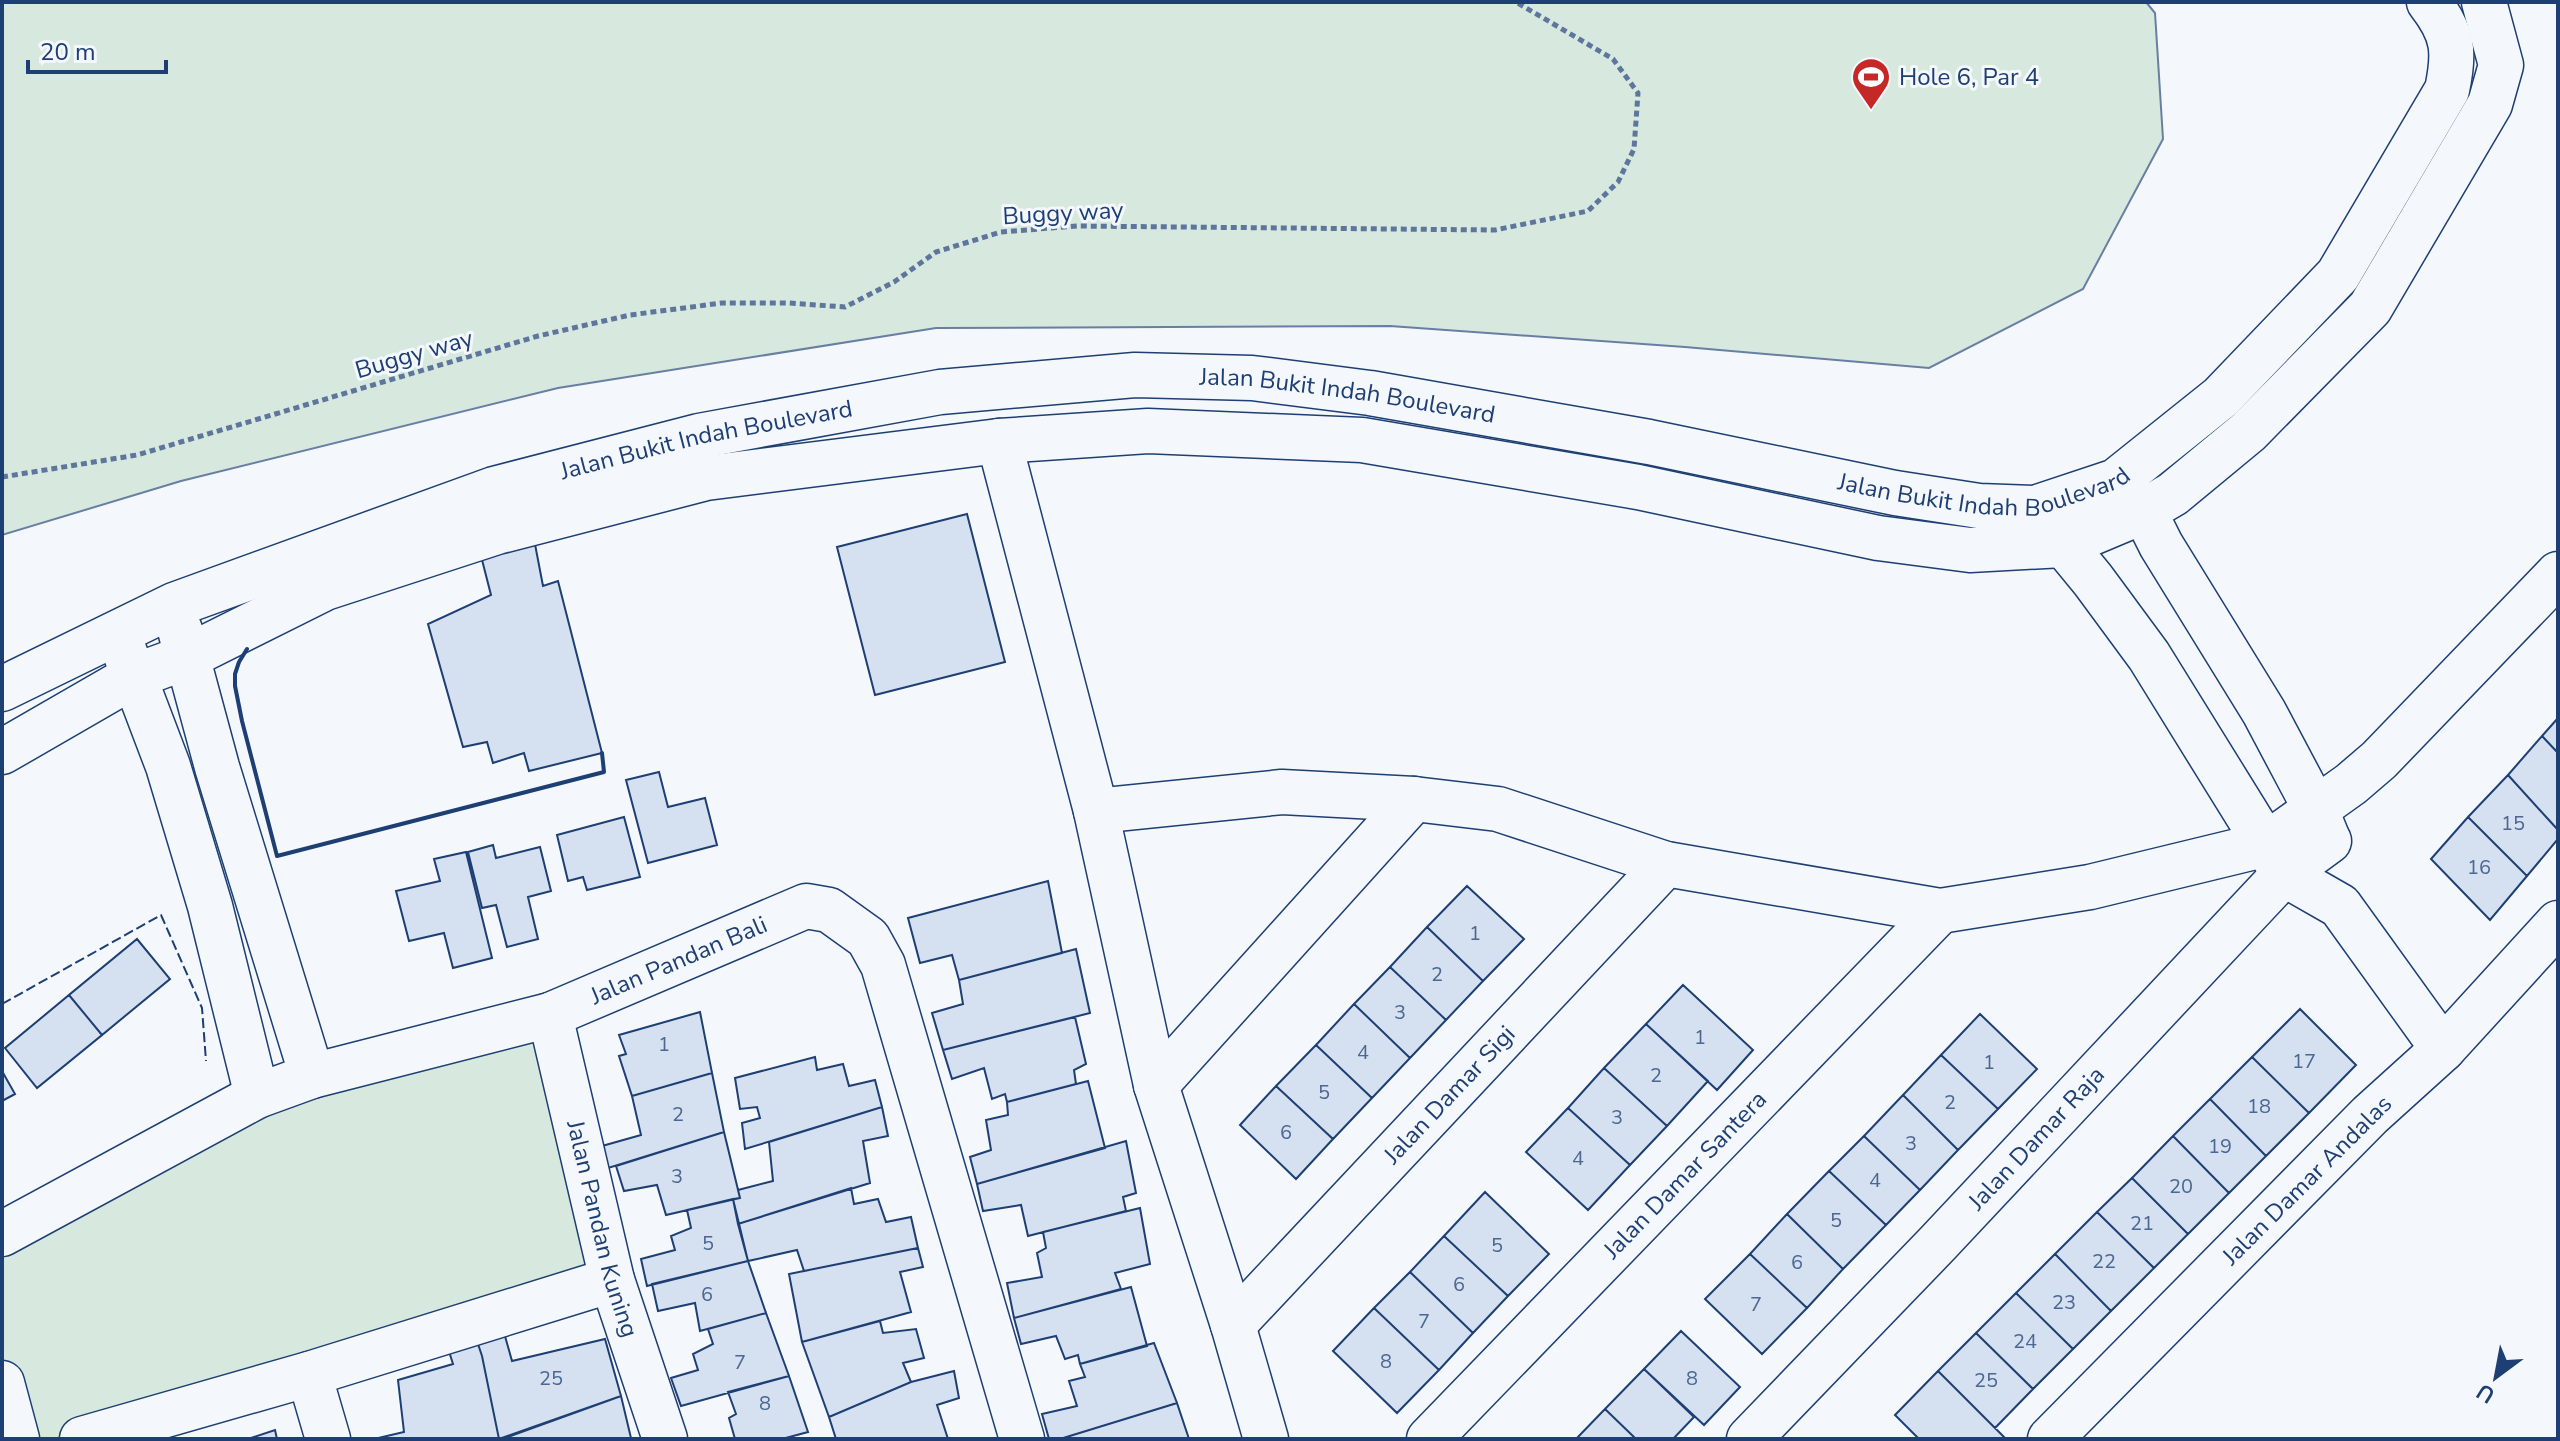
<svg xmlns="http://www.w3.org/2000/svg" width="2560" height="1441" font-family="'Nunito Sans',sans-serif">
<rect width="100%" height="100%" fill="#f4f7fb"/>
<!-- green -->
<path fill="#d7e8df" stroke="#687fa3" stroke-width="2" d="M 2,2 L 2146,2 L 2155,13 L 2163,139 L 2083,289 L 1929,368 L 1685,347 L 1390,326 L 936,328 L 558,388 L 181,481 L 2,535 Z
M 546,1017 L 614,1286 L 78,1439 L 18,1439 L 2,1376 L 2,1240 L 258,1100 Z"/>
<!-- building -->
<path fill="#d5e0f0" stroke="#1d3f73" stroke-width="2" d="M 967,514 L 1005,662 L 875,695 L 837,547 Z
M 534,539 L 543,586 L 558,581 L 602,753 L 529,771 L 524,753 L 493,763 L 487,742 L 463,747 L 428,624 L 491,595 L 480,552 Z
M 2558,718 L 2558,753 L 2542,736 Z
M 2542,736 L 2558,753 L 2558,830 L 2508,775 Z
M 659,772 L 668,807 L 705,798 L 717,845 L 648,863 L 626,780 Z
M 2508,775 L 2558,830 L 2558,839 L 2527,876 L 2468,817 Z
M 624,817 L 640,877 L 587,890 L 583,877 L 568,881 L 557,835 Z
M 2468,817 L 2527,876 L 2490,920 L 2431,859 Z
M 493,845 L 496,858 L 540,847 L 551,891 L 528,897 L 538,939 L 507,947 L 496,905 L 482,908 L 468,852 Z
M 466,852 L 492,958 L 453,968 L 444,933 L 409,941 L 396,891 L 440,881 L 434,859 Z
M 1048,881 L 1062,953 L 959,980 L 952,955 L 920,963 L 908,918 Z
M 1467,886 L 1524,939 L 1483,981 L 1427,927 Z
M 1427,927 L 1483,981 L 1446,1020 L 1390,967 Z
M 137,939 L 170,979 L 102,1035 L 69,995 Z
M 1076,949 L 1090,1013 L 943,1050 L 932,1013 L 963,1004 L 959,980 Z
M 1390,967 L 1446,1020 L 1410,1058 L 1354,1004 Z
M 1683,985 L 1753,1050 L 1717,1090 L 1646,1024 Z
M 69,995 L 102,1035 L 37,1088 L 5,1048 Z
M 1354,1004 L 1410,1058 L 1372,1098 L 1316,1045 Z
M 2300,1009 L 2356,1065 L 2309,1113 L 2252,1057 Z
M 700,1012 L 712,1073 L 632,1096 L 619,1056 L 626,1054 L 619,1035 Z
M 1980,1014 L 2037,1069 L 1998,1109 L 1941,1055 Z
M 1075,1017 L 1086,1064 L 1074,1070 L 1076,1084 L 1007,1102 L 1005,1094 L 992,1099 L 984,1068 L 952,1079 L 943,1050 Z
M 1646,1024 L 1708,1081 L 1667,1126 L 1604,1068 Z
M 1316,1045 L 1372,1098 L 1333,1139 L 1276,1086 Z
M 1941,1055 L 1998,1109 L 1958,1150 L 1903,1095 Z
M 815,1057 L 817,1070 L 843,1064 L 849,1086 L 875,1080 L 882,1107 L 745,1149 L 742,1123 L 760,1118 L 757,1107 L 740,1109 L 735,1078 Z
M 2252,1057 L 2309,1113 L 2266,1156 L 2210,1099 Z
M 1604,1068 L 1667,1126 L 1630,1165 L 1568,1108 Z
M 2,1071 L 15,1094 L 2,1101 Z
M 712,1073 L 724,1132 L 605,1169 L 602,1146 L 641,1135 L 632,1096 Z
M 1088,1081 L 1105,1148 L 977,1184 L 970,1157 L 991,1150 L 986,1120 L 1008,1115 L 1007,1102 Z
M 1276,1086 L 1333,1139 L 1296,1179 L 1240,1125 Z
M 1903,1095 L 1958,1150 L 1920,1190 L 1864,1136 Z
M 2210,1099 L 2266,1156 L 2229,1193 L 2173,1136 Z
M 882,1107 L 888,1136 L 863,1141 L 870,1183 L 738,1224 L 733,1199 L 740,1198 L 738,1190 L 773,1181 L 769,1142 Z
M 1568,1108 L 1630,1165 L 1588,1210 L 1526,1152 Z
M 724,1132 L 740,1198 L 666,1215 L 657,1185 L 624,1191 L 616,1166 Z
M 1864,1136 L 1920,1190 L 1886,1225 L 1829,1171 Z
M 2173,1136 L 2229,1193 L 2188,1234 L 2132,1178 Z
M 1126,1141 L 1136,1193 L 1123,1197 L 1126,1211 L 1028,1236 L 1021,1205 L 983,1211 L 977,1184 Z
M 1829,1171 L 1886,1225 L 1843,1269 L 1787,1214 Z
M 2132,1178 L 2188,1234 L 2154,1268 L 2097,1212 Z
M 851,1188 L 854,1204 L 878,1199 L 886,1222 L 911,1217 L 918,1248 L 804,1271 L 797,1250 L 748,1261 L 738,1224 Z
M 1485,1192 L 1549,1254 L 1508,1296 L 1444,1236 Z
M 733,1199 L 748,1261 L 647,1286 L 641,1259 L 675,1250 L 671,1236 L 691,1228 L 687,1210 Z
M 1140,1208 L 1150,1264 L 1115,1273 L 1121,1289 L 1014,1318 L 1007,1283 L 1042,1277 L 1037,1253 L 1046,1248 L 1043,1232 Z
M 2097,1212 L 2154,1268 L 2111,1311 L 2055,1254 Z
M 1787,1214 L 1843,1269 L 1807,1308 L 1750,1254 Z
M 1444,1236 L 1508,1296 L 1473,1333 L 1410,1272 Z
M 918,1248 L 923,1267 L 900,1272 L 911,1312 L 802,1342 L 789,1274 Z
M 1750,1254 L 1807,1308 L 1762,1354 L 1705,1299 Z
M 2055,1254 L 2111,1311 L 2073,1349 L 2016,1293 Z
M 748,1261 L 766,1313 L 700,1331 L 695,1303 L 658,1311 L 652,1284 Z
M 1410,1272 L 1473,1333 L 1439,1370 L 1374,1308 Z
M 1131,1287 L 1147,1346 L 1080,1364 L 1078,1355 L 1065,1359 L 1056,1336 L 1021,1344 L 1014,1318 Z
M 2016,1293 L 2073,1349 L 2033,1389 L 1976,1333 Z
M 1374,1308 L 1439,1370 L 1397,1413 L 1333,1351 Z
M 766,1313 L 789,1376 L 681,1406 L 671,1378 L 698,1370 L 693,1354 L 713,1344 L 708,1329 Z
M 880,1321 L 883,1333 L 916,1329 L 924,1358 L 903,1363 L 911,1382 L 829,1417 L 802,1342 Z
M 503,1329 L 512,1361 L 605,1339 L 621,1396 L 499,1439 L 482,1356 L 475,1335 Z
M 1681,1331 L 1740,1387 L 1704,1425 L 1644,1369 Z
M 1976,1333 L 2033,1389 L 1995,1428 L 1938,1371 Z
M 475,1335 L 482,1356 L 499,1439 L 374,1439 L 404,1432 L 398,1380 L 453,1364 L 447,1345 Z
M 1154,1343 L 1177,1403 L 1060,1439 L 1049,1439 L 1042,1414 L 1077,1406 L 1069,1381 L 1085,1377 L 1080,1364 Z
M 1644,1369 L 1694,1417 L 1673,1439 L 1636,1439 L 1605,1409 Z
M 954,1371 L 959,1398 L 937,1405 L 948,1439 L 836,1439 L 829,1417 L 911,1382 Z
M 1938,1371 L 2006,1439 L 1919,1439 L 1895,1415 Z
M 789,1376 L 808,1432 L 782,1439 L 735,1439 L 729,1418 L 736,1414 L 728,1392 Z
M 621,1396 L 631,1438 L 628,1439 L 502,1439 Z
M 1177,1403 L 1189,1439 L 1060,1439 Z
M 1605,1409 L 1636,1439 L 1576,1439 Z
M 275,1430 L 277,1439 L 248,1439 Z"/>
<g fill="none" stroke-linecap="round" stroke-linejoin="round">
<defs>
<g id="minor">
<path d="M 999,441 L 1096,811 L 1156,1085 L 1233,1325 L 1266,1439"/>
<path d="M 2125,490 L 2144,511 L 2161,545 L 2264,712 L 2316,810 L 2327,837"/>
<path d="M 2047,524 L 2093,580 L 2149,656 L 2284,874 L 2340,906 L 2443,1049 L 2370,1115 L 2050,1439"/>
<path d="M 180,630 L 217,767 L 312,1076"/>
<path d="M 124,650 L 168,766 L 210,906 L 257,1096"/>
<path id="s1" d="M 2,689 L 174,605 L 494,489 L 699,436 L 940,392 L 1135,375 L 1252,378 L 1370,393 L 1649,442 L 1895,493 L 1979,506 L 2035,508 L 2116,481 L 2221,397 L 2338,275 L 2447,90 C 2455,52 2454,34 2429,2"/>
<path d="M 2,752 L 132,677 L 187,657 L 325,588 L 497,532 L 706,478 L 999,441 L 1148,431 L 1362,440 L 1638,487 L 1878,538 L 1970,550 L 2063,545 L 2144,511 L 2173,494 L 2248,432 L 2370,308 L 2490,104 L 2501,65 L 2484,2"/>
<path d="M 1096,811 L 1282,792 L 1414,799 L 1498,809 L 1666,864 L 1940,911 L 2090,887 L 2267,844 L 2351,784 L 2379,760 L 2558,574"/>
<path id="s2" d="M 550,1015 L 612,1280 L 665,1439"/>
<path d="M 2443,1049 L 2558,923"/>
<path d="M 1156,1085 L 1414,799"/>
<path id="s3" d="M 2,1234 L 257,1096 L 312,1076 L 550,1015 L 806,906 L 829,910 L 868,938 L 883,965 L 1022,1439"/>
<path id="s4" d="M 1233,1325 L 1666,864"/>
<path d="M 309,1374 L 328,1439"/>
<path d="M 2,1383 L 17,1439"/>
<path d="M 82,1439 L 309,1374 L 612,1280"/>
<path id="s5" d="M 1429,1439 L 1940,911"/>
<path id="s6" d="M 1749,1439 L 1938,1243 L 2284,874 L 2329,841"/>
</g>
</defs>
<!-- minor casing -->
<use href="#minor" stroke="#1d3f73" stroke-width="47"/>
<!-- path -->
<path stroke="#5e769c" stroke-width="5" stroke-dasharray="6 4" stroke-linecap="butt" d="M 2,477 L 137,455 L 538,336 L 630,315 L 722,303 L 789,303 L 845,307 L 894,282 L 936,252 L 1001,232 L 1077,226 L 1495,230 L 1588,211 L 1618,182 L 1634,149 L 1638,93 L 1613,59 L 1516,2"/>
<!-- minor -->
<use href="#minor" stroke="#f4f7fb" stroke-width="44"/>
<!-- fence -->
<path stroke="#1d3f73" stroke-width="2" stroke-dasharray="10 4" stroke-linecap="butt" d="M 2,1004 L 161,915 L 202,1008 L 206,1061"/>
<!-- wall -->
<path stroke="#1d3f73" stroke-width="4" d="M 247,649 L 239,662 L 235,674 L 235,686 L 242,721 L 277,856 L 604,772 L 602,753"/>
</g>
<!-- icons -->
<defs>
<symbol id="stadium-pin" viewBox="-11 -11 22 30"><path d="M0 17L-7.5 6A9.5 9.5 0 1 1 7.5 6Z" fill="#c62828" stroke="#f4f7fb"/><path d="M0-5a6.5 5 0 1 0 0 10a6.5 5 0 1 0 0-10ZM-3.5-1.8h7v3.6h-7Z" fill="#fff"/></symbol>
</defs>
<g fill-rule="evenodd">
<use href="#stadium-pin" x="1849" y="55" width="44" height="60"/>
</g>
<g text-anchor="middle" stroke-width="6" stroke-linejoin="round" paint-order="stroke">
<!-- number labels -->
<g font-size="20" fill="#4b6792">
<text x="2513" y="830">15</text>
<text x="2479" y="874">16</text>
<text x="1475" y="940">1</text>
<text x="1437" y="981">2</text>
<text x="1400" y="1019">3</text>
<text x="1700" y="1044">1</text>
<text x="664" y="1051">1</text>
<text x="1363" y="1059">4</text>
<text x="2304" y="1068">17</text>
<text x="1989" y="1069">1</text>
<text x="1656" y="1082">2</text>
<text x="1324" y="1099">5</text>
<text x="1950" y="1109">2</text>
<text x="2259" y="1113">18</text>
<text x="678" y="1121">2</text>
<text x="1617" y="1124">3</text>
<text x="1286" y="1139">6</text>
<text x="1911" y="1150">3</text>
<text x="2220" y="1153">19</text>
<text x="1578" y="1165">4</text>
<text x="677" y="1183">3</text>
<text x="1875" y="1187">4</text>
<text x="2181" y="1193">20</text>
<text x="1836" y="1227">5</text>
<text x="2142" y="1230">21</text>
<text x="708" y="1250">5</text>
<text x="1497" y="1252">5</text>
<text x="2104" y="1268">22</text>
<text x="1797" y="1269">6</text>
<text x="1459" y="1291">6</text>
<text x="707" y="1301">6</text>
<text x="2064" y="1309">23</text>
<text x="1756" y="1311">7</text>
<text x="1424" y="1328">7</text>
<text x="2025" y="1348">24</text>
<text x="1386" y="1368">8</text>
<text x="740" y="1369">7</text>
<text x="551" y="1385">25</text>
<text x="1692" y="1385">8</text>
<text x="1986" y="1387">25</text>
<text x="765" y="1410">8</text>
</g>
<!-- poi labels -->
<g font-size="24" fill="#1d3f73" stroke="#f4f7fb" text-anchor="start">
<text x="1899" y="85">Hole 6, Par 4</text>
</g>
<!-- street labels -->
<g font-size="24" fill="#1d3f73" stroke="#f4f7fb">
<text transform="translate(1063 213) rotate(-3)" y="8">Buggy way</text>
<text transform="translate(414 354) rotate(-16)" y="8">Buggy way</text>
<text dy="8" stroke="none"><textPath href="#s1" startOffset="1398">Jalan Bukit Indah Boulevard</textPath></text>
<text dy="8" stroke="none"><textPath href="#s1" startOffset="750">Jalan Bukit Indah Boulevard</textPath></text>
<text dy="8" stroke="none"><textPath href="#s1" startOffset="2046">Jalan Bukit Indah Boulevard</textPath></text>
<text dy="8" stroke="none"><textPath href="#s3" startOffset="734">Jalan Pandan Bali</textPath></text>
<text dy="8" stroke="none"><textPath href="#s4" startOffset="316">Jalan Damar Sigi</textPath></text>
<text dy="8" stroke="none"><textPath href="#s6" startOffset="416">Jalan Damar Raja</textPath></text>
<text dy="8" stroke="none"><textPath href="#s5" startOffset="368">Jalan Damar Santera</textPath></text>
<text transform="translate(2307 1180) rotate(-45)" y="8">Jalan Damar Andalas</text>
<text dy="8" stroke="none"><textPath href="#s2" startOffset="220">Jalan Pandan Kuning</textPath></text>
</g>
</g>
<!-- border -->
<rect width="2560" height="1441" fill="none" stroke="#1d3f73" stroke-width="8"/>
<!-- north arrow -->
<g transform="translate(2496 1377) rotate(212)" stroke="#f4f7fb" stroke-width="6" paint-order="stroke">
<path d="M0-6L14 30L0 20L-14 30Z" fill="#1d3f73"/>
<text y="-12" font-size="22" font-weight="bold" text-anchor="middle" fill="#1d3f73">U</text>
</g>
<!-- scale -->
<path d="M28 60v12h138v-12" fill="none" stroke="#1d3f73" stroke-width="4"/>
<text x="40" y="60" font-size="24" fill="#1d3f73" stroke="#f4f7fb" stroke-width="6" paint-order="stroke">20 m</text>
</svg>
